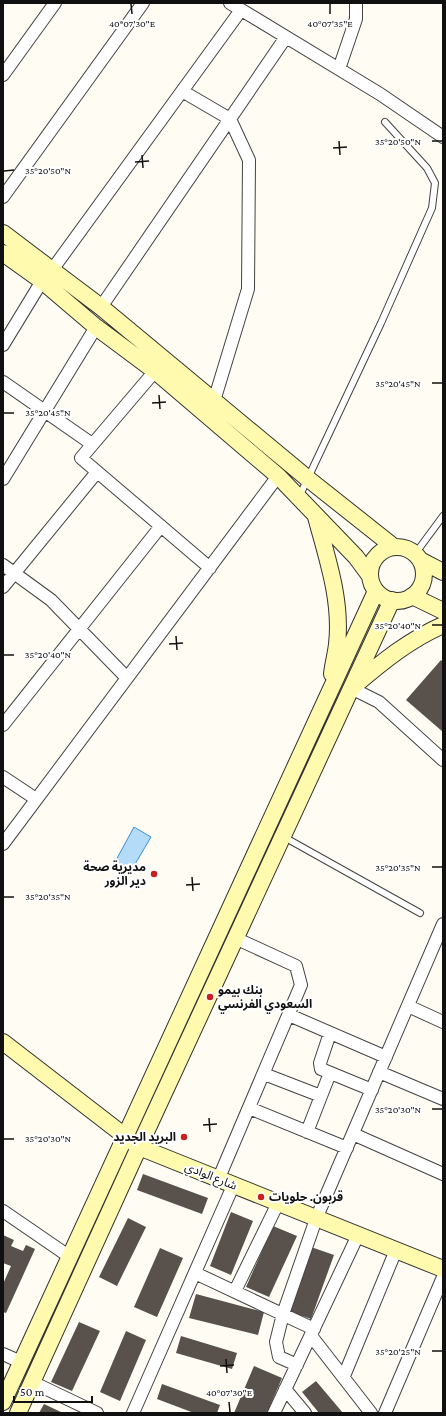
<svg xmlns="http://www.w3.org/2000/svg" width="446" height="1416" font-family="'Crimson Pro','Noto Sans Arabic',serif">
<rect width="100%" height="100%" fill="#fffdf3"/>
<!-- water -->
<path fill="#b4dcf9" stroke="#378ed5" d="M 134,827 L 151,837 L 131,871 L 115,862 Z"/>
<!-- building -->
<path fill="#59514b" d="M 441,660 L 443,662 L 443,732 L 406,700 Z
M 143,1174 L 208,1198 L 202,1214 L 137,1190 Z
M 231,1212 L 253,1221 L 231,1275 L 210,1266 Z
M 128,1218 L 146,1227 L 117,1286 L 99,1277 Z
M 273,1226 L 297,1236 L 269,1297 L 246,1287 Z
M 3,1235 L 14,1240 L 11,1246 L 23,1251 L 26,1245 L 35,1249 L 6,1313 L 3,1312 L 3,1284 L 11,1266 L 3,1263 Z
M 311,1247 L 334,1255 L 311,1319 L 288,1311 Z
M 160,1248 L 183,1258 L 157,1317 L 134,1307 Z
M 196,1294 L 264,1312 L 258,1335 L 189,1318 Z
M 79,1322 L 100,1331 L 72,1391 L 51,1382 Z
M 126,1331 L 146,1340 L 120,1401 L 100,1392 Z
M 181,1336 L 237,1353 L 232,1369 L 176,1353 Z
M 254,1366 L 282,1378 L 267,1413 L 234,1413 Z
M 316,1381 L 343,1413 L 319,1413 L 302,1392 Z
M 162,1384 L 220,1405 L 217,1413 L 194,1413 L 157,1399 Z
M 44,1404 L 63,1413 L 39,1413 Z"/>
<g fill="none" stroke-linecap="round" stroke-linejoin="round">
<defs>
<path id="lane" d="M 300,495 L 381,323 L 432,208 L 435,183 L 427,168 L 385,122
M 415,554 L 443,516
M 284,837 L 420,913"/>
<path id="street" d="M 230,3 L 380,94 L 443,137
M 339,69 L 356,19 L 356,3
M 3,75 L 55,3
M 182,91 L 230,119 L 249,160 L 248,289 L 214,401
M 3,197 L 143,3
M 52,270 L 241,10
M 101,307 L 286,37
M 3,345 L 42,281
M 155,371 L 81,458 L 210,568
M 3,382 L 92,444
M 3,479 L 96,327
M 3,565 L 51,600 L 127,678
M 3,587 L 97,472
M 351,688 L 379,702 L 443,760
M 3,725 L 161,526
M 3,777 L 36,799
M 3,844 L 278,476
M 408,1006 L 443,1022
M 289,1015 L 386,1057
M 330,1033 L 320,1063 L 321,1069 L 372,1090
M 379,1072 L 443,1099
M 264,1074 L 321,1096
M 249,1108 L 347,1148
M 307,1132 L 330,1073
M 353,1134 L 443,1174
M 218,1180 L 301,985 L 296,966 L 235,938
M 3,1211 L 70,1257
M 195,1273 L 314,1329
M 235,1291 L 278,1203
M 312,1337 L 371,1413
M 3,1354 L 21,1362
M 297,1365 L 279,1357 L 276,1342 L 283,1314 L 316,1219 L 443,924
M 344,1376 L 396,1250
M 32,1382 L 97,1413
M 285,1389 L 305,1413
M 133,1413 L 233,1186
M 274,1413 L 358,1235
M 385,1413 L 443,1277"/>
<path id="secondary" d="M 3,233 L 101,307 L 307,478 L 394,547
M 3,253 L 42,281 L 96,327 L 155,371 L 278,476 L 356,557 L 370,576
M 316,517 C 327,558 342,601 337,644 C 336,654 333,664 332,674
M370 574a27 27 0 1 1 54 0a27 27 0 1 1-54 0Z
M 420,560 L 443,572
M 412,596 L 443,611
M 354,686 C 382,662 409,640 443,625
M 3,1042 L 139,1147 L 443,1269
M 3,1402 L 376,591
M 18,1413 L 139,1147 L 392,600"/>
</defs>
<!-- lane casing -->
<use href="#lane" stroke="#434343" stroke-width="8"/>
<!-- street casing -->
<use href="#street" stroke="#434343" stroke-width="14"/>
<!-- secondary casing -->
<use href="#secondary" stroke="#323232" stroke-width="18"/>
<!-- lane -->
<use href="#lane" stroke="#fff" stroke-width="6"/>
<!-- street -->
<use href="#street" stroke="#fff" stroke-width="12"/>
<!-- secondary -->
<use href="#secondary" stroke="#fffaae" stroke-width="16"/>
</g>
<!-- ticks -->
<path fill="none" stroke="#101010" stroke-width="1.5" d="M 131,4 L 132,14M 330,4 L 330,14M 339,141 L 340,155M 432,141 L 442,141M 333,148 L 347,147M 142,155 L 143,168M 135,162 L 149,161M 4,171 L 14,170M 432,383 L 442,383M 159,395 L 160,409M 152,403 L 166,402M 4,413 L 14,413M 432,625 L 442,625M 176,636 L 177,650M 169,644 L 183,643M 4,655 L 14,655M 432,867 L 442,867M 192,877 L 193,891M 186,885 L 200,884M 4,897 L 14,897M 432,1109 L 442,1109M 209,1118 L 210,1132M 203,1125 L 217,1124M 4,1139 L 14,1139M 432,1351 L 442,1351M 226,1359 L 227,1373M 220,1366 L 234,1365M 229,1402 L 230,1412"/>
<!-- markers -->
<g fill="#c91f1f" stroke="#fff" stroke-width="1.5">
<circle cx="154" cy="874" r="4"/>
<circle cx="210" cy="997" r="4"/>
<circle cx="184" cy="1137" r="4"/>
<circle cx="261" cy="1197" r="4"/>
</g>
<g text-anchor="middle" stroke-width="4" stroke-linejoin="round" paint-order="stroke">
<!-- poi labels -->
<g font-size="12" font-weight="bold" fill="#101010" stroke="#fff" text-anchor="end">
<text x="146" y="871">مديرية صحة<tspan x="146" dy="14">دير الزور</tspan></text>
<text x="218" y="994" text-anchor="start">بنك بيمو<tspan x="218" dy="14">السعودي الفرنسي</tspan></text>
<text x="176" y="1141">البريد الجديد</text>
<text x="269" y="1201" text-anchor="start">قربون. حلويات</text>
</g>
<!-- street labels -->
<g font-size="12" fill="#101010" stroke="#fff">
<text transform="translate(211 1176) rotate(22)" y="4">شارع الوادي</text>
</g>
</g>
<g font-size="10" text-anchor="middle" fill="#101010" stroke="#fff" stroke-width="4" stroke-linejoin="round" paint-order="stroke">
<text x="132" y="27">40°07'30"E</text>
<text x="330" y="27">40°07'35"E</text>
<text x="398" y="145">35°20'50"N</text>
<text x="48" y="174">35°20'50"N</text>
<text x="398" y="387">35°20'45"N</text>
<text x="48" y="416">35°20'45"N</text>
<text x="398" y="629">35°20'40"N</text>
<text x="48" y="658">35°20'40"N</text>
<text x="398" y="871">35°20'35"N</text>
<text x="48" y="900">35°20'35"N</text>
<text x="398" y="1113">35°20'30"N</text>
<text x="48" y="1142">35°20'30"N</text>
<text x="398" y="1355">35°20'25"N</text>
<text x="229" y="1396">40°07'30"E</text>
</g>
<!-- border -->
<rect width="446" height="1416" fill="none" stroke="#101010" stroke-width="8"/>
<!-- scale -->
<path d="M14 1396v6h78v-6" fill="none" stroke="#101010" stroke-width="2"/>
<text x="20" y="1396" font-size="12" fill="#101010" stroke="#ffffff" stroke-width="3" paint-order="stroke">50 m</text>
</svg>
